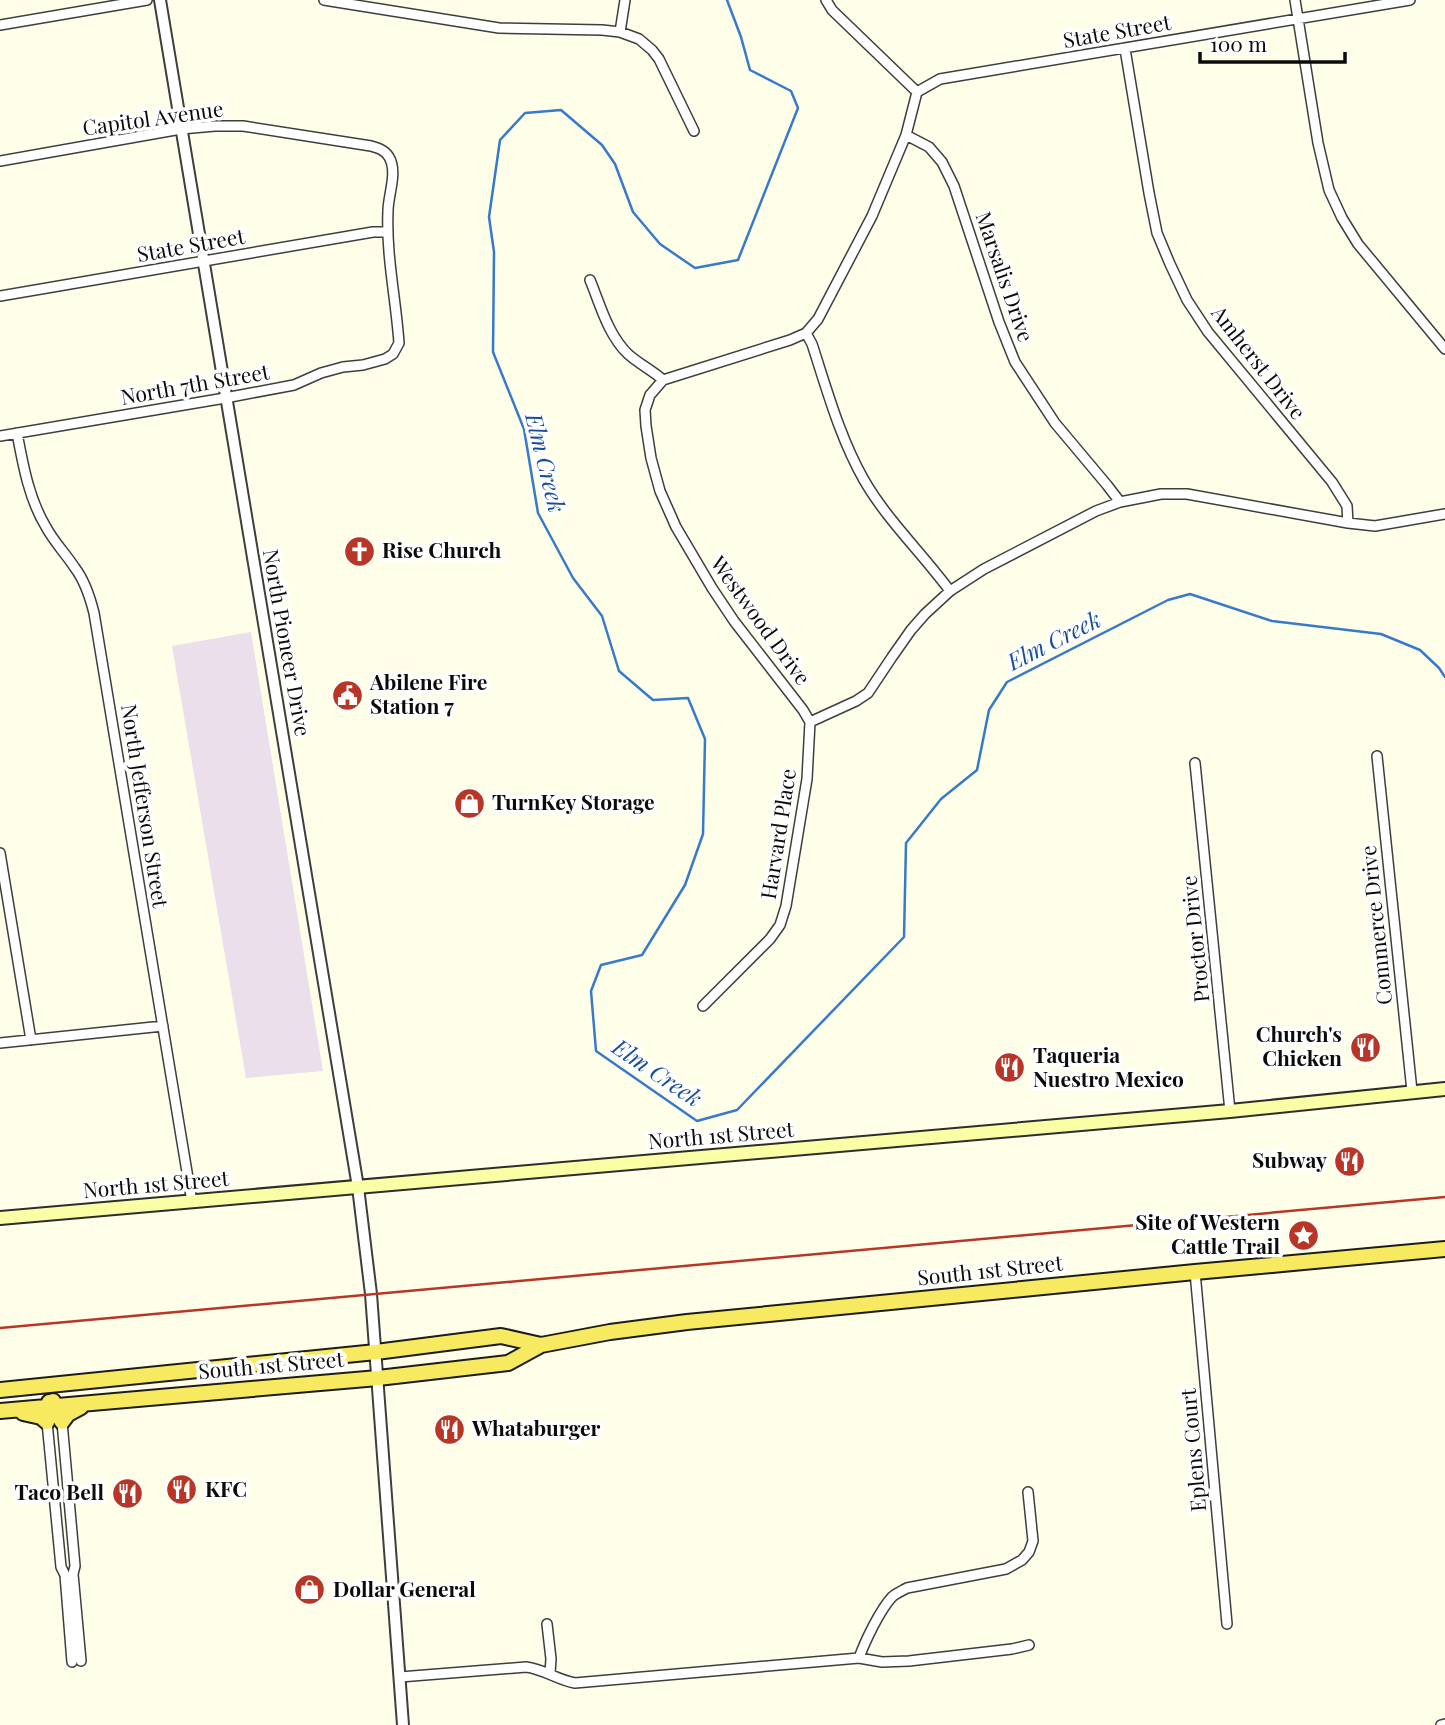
<svg xmlns="http://www.w3.org/2000/svg" width="1445" height="1725" font-family="'Playfair Display',serif">
<rect width="100%" height="100%" fill="#fffee9"/>
<!-- industrial -->
<path fill="#eadfea" d="M 251,632 L 323,1071 L 246,1078 L 172,646 Z"/>
<g fill="none" stroke-linecap="round" stroke-linejoin="round">
<!-- stream -->
<path stroke="#3779cb" stroke-width="2.5" d="M 727,0 L 741,37 L 750,70 L 791,91 L 798,108 L 738,260 L 695,268 L 660,244 L 633,212 L 615,164 L 602,145 L 561,110 L 525,113 L 500,140 L 489,217 L 494,252 L 493,352 L 524,429 L 538,513 L 573,578 L 602,616 L 619,671 L 653,700 L 688,698 L 705,739 L 703,834 L 685,885 L 642,955 L 601,965 L 591,991 L 596,1051 L 697,1121 L 737,1110 L 904,937 L 906,843 L 941,799 L 977,770 L 989,710 L 1007,682 L 1168,600 L 1190,594 L 1272,621 L 1381,634 L 1420,650 L 1439,668 L 1445,677"/>
<defs>
<path id="minor" d="M 324,0 L 499,28 L 602,30 L 620,32 L 639,39 L 652,50 L 659,59 L 694,131
M 1295,0 L 1318,143 L 1329,190 L 1342,218 L 1358,244 L 1445,349
M 0,25 L 147,0
M 620,32 L 625,0
M 1125,49 L 1149,193 L 1157,233 L 1170,264 L 1187,300 L 1208,332 L 1332,482 L 1347,506 L 1348,523
M 917,92 L 940,79 L 1410,0
M 906,135 L 929,147 L 942,162 L 954,186 L 999,322 L 1015,362 L 1055,423 L 1107,485 L 1120,502
M 0,161 L 181,129 L 215,126 L 243,126 L 371,146 C 378,148 385,150 389,157 C 398,172 388,195 388,211 C 386,256 396,299 399,343 L 393,354 L 385,359 L 363,365 L 343,367 L 321,373 L 294,385 L 225,398 L 0,436
M 590,280 C 600,304 608,335 628,354 C 639,364 652,370 663,380
M 0,296 L 373,232 L 387,232
M 806,333 L 812,344 C 827,390 840,438 864,480 C 887,520 922,553 950,591
M 17,433 C 23,465 29,499 46,527 C 54,542 66,554 75,568 C 85,581 90,597 94,613 L 192,1202
M 810,722 L 856,701 L 868,693 L 892,657 L 911,630 L 925,614 L 950,591 L 984,569 L 1096,511 L 1120,502 L 1161,494 L 1187,494 L 1348,523 L 1375,526 L 1445,514
M 1377,756 L 1412,1091
M 1195,763 L 1230,1111
M 0,853 L 31,1040
M 703,1006 L 770,939 L 780,925 L 786,906 L 807,779 L 810,722 L 803,710 L 734,621 L 712,588 L 676,527 L 660,491 L 651,458 L 646,426 L 645,410 L 650,395 L 663,380 L 790,340 L 806,333 L 818,319 L 872,216 L 906,135 L 917,92 L 832,10 L 826,0
M 0,1043 L 163,1026
M 1195,1272 L 1227,1624
M 47,1422 L 61,1567 L 65,1575 L 72,1662
M 62,1422 L 75,1566 L 73,1574 L 81,1661
M 547,1624 L 551,1659 L 550,1673
M 859,1658 C 865,1641 880,1610 892,1597 C 896,1593 902,1591 907,1588 L 1006,1569 L 1022,1560 L 1029,1552 L 1033,1541 L 1028,1492
M 400,1677 L 526,1667 C 544,1669 557,1680 575,1683 L 859,1658 L 882,1662 L 909,1661 L 1012,1649 L 1029,1645
M 1441,1725 L 1445,1724"/>
<path id="tertiary" d="M 160,0 L 358,1187 L 371,1294 L 403,1725"/>
<path id="secondary" d="M 0,1218 L 1230,1111 L 1445,1089"/>
<path id="primary" d="M 0,1390 L 376,1352 L 501,1336 L 541,1345
M 49,1402 L 62,1422 L 68,1414 L 81,1407
M 0,1411 L 378,1378 L 508,1363 L 541,1345 L 610,1332 L 687,1322 L 1195,1272 L 1445,1249
M 23,1413 L 41,1417 L 47,1422 L 49,1410 L 53,1401"/>
</defs>
<!-- minor casing -->
<use href="#minor" stroke="#3e3e3e" stroke-width="12"/>
<!-- tertiary casing -->
<use href="#tertiary" stroke="#3e3e3e" stroke-width="14"/>
<!-- secondary casing -->
<use href="#secondary" stroke="#2d2d2d" stroke-width="16"/>
<!-- primary casing -->
<use href="#primary" stroke="#1c1c1c" stroke-width="18"/>
<!-- minor -->
<use href="#minor" stroke="#fff" stroke-width="9"/>
<!-- tertiary -->
<use href="#tertiary" stroke="#fff" stroke-width="10"/>
<!-- secondary -->
<use href="#secondary" stroke="#fafea5" stroke-width="12"/>
<!-- primary -->
<use href="#primary" stroke="#f7ea61" stroke-width="14"/>
<!-- rail -->
<path stroke="#b93525" stroke-width="2.5" d="M 0,1328 L 1445,1197"/>
</g>
<!-- icons -->
<defs>
<symbol id="church-disc" viewBox="-11 -11 22 22"><circle r="9.5" fill="#b93525" stroke="#fff"/><path d="M-1.2-6h2.4v3.5h3.3v2.4h-3.3V6h-2.4V-.1h-3.3v-2.4h3.3Z" fill="#fff"/></symbol>
<symbol id="civic-disc" viewBox="-11 -11 22 22"><circle r="9.5" fill="#b93525" stroke="#fff"/><path d="M-.6-6.5H3V-4.5H.6V-3L4-1V1h2V6H-6V1h2V-1L-.6-3ZM-1.2 2.5V6h2.4V2.5Z" fill="#fff"/></symbol>
<symbol id="shop-disc" viewBox="-11 -11 22 22"><circle r="9.5" fill="#b93525" stroke="#fff"/><path d="M-5-2.5h2.3a2.7 3.5 0 0 1 5.4 0H5L5.5 6h-11ZM-1.5-2.5h3a1.5 2.3 0 0 0-3 0Z" fill="#fff"/></symbol>
<symbol id="restaurant-disc" viewBox="-11 -11 22 22"><circle r="9.5" fill="#b93525" stroke="#fff"/><path d="M-5-6h1v4h1v-4h1v4h1v-4h1v5L-1.5 .5V6h-2V.5L-5-1ZM5-6V6H3V1.5H1.5Q1.5-4 5-6Z" fill="#fff"/></symbol>
<symbol id="sight-disc" viewBox="-11 -11 22 22"><circle r="9.5" fill="#b93525" stroke="#fff"/><path d="M0-6L1.8-2.2L6-1.7L2.9 1.2L3.7 5.4L0 3.3L-3.7 5.4L-2.9 1.2L-6-1.7L-1.8-2.2Z" fill="#fff"/></symbol>
</defs>
<g fill-rule="evenodd">
<use href="#church-disc" x="342" y="534" width="35" height="35"/>
<use href="#civic-disc" x="330" y="678" width="35" height="35"/>
<use href="#shop-disc" x="452" y="786" width="35" height="35"/>
<use href="#restaurant-disc" x="1348" y="1030" width="35" height="35"/>
<use href="#restaurant-disc" x="992" y="1050" width="35" height="35"/>
<use href="#restaurant-disc" x="1332" y="1144" width="35" height="35"/>
<use href="#sight-disc" x="1286" y="1218" width="35" height="35"/>
<use href="#restaurant-disc" x="432" y="1412" width="35" height="35"/>
<use href="#restaurant-disc" x="164" y="1472" width="35" height="35"/>
<use href="#restaurant-disc" x="110" y="1476" width="35" height="35"/>
<use href="#shop-disc" x="292" y="1572" width="35" height="35"/>
</g>
<g text-anchor="middle" stroke-width="7" stroke-linejoin="round" paint-order="stroke">
<!-- street labels -->
<g font-size="21" fill="#0b0b0b" stroke="#fff">
<text transform="translate(1117 32) rotate(-10)" y="7">State Street</text>
<text transform="translate(153 119) rotate(-8)" y="7">Capitol Avenue</text>
<text transform="translate(191 246) rotate(-10)" y="7">State Street</text>
<text transform="translate(1004 277) rotate(71)" y="7">Marsalis Drive</text>
<text transform="translate(1258 363) rotate(52)" y="7">Amherst Drive</text>
<text transform="translate(195 385) rotate(-10)" y="7">North 7th Street</text>
<text transform="translate(760 621) rotate(54)" y="7">Westwood Drive</text>
<text transform="translate(286 643) rotate(80)" y="7">North Pioneer Drive</text>
<text transform="translate(144 806) rotate(81)" y="7">North Jefferson Street</text>
<text transform="translate(779 834) rotate(-81)" y="7">Harvard Place</text>
<text transform="translate(1377 925) rotate(-96)" y="7">Commerce Drive</text>
<text transform="translate(1196 939) rotate(-96)" y="7">Proctor Drive</text>
<text transform="translate(721 1136) rotate(-5)" y="7">North 1st Street</text>
<text transform="translate(156 1185) rotate(-5)" y="7">North 1st Street</text>
<text transform="translate(990 1271) rotate(-6)" y="7">South 1st Street</text>
<text transform="translate(271 1366) rotate(-5)" y="7">South 1st Street</text>
<text transform="translate(1194 1450) rotate(-95)" y="7">Eplens Court</text>
</g>
<!-- poi labels -->
<g font-size="21" font-weight="bold" fill="#0b0b0b" stroke="#fff" text-anchor="start">
<text x="382" y="558">Rise Church</text>
<text x="370" y="690">Abilene Fire<tspan x="370" dy="24">Station 7</tspan></text>
<text x="492" y="810">TurnKey Storage</text>
<text x="1342" y="1042" text-anchor="end">Church's<tspan x="1342" dy="24">Chicken</tspan></text>
<text x="1033" y="1063">Taqueria<tspan x="1033" dy="24">Nuestro Mexico</tspan></text>
<text x="1327" y="1168" text-anchor="end">Subway</text>
<text x="1280" y="1230" text-anchor="end">Site of Western<tspan x="1280" dy="24">Cattle Trail</tspan></text>
<text x="472" y="1436">Whataburger</text>
<text x="205" y="1497">KFC</text>
<text x="104" y="1500" text-anchor="end">Taco Bell</text>
<text x="333" y="1597">Dollar General</text>
</g>
<!-- water labels -->
<g font-size="23" font-style="italic" fill="#174d9a" stroke="#fff">
<text transform="translate(545 463) rotate(76)" y="8">Elm Creek</text>
<text transform="translate(1054 641) rotate(-27)" y="8">Elm Creek</text>
<text transform="translate(657 1073) rotate(34)" y="8">Elm Creek</text>
</g>
</g>
<!-- scale -->
<path d="M1200 52v10h145v-10" fill="none" stroke="#0b0b0b" stroke-width="3.5"/>
<text x="1210" y="52" font-size="21" fill="#0b0b0b" stroke="#ffffff" stroke-width="5" paint-order="stroke">100 m</text>
</svg>
